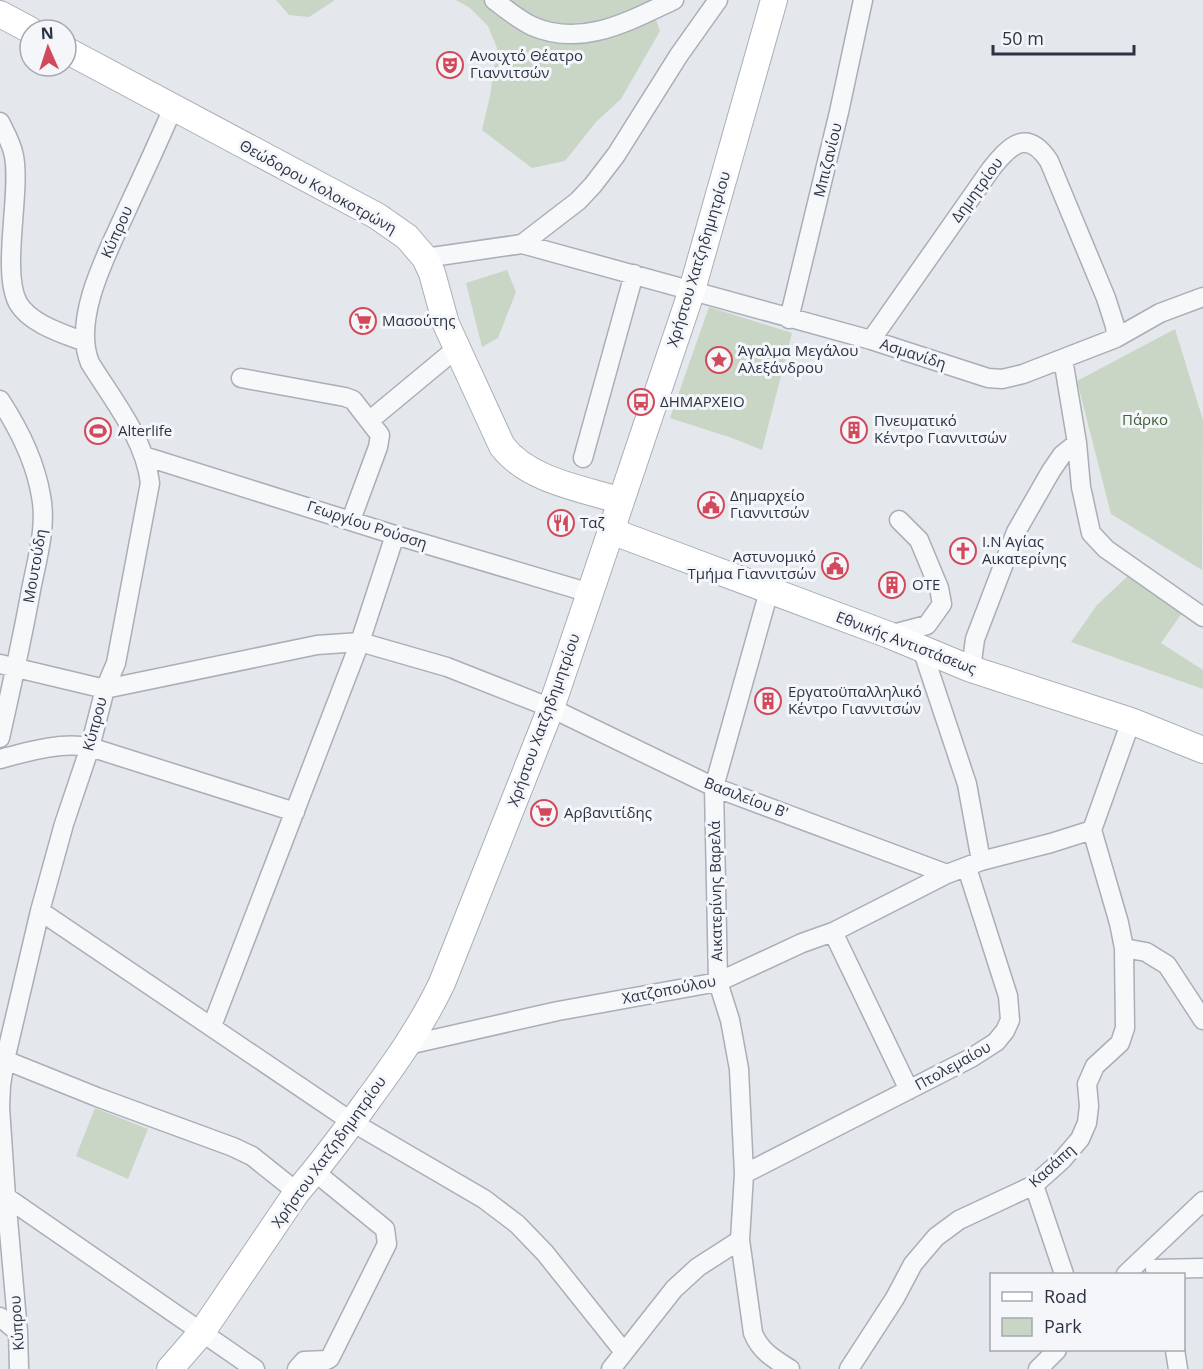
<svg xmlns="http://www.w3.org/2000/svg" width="1203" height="1369" font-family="'Open Sans',sans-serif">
<rect width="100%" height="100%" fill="#e4e7ec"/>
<!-- green -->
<path fill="#c9d6c5" d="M 276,0 L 335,0 L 309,17 L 289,15 Z
M 456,0 L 649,0 L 660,31 L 621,99 L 596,122 L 565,161 L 532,168 L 482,130 L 490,96 L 497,48 L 488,26 L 470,8 Z
M 507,270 L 516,292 L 498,338 L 482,347 L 466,283 Z
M 709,307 L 792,333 L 762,450 L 732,438 L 670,418 Z
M 1175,329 L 1203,420 L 1202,570 L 1111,514 L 1077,381 Z
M 1130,574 L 1182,613 L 1161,643 L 1203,670 L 1203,689 L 1071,642 L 1097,605 Z
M 95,1108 L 148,1129 L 128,1179 L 76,1156 Z"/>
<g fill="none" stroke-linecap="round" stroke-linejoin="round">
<defs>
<path id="street" d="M 494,0 C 506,9 519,20 532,26 C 582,48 629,21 674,0
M 0,122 C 5,132 12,144 14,156 C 21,194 1,271 18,303 C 30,324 64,334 85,342
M 522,244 L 871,340 L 988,378 L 1002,379 L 1023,374 L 1116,338 L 1160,313 L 1203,297
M 425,258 L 522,244 L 578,201 L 593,185 L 616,155 L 679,55 L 718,0
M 789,319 L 839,112 L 863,0
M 871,340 L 991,169 C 1010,145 1027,128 1049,161 L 1106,298 L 1115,326 L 1116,338
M 1063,359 L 1077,443 L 1081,487 L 1091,533 L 1106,549 L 1203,617
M 241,378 L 345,397 L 353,400 L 380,435 L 378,447 L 351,520
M 0,400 C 19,429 35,460 41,496 C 47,527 37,559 31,590 C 22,640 11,689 0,738
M 369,421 L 457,348
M 144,456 L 395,535 L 590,593
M 583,458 L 634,274
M 769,591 L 714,787 L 718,982 L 730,1020 L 739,1069 L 744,1174 L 740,1240 L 753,1333 C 760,1351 774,1359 790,1369
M 889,635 L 927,625 L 942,604 L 939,588 L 919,540 L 899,520
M 922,649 L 967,784 L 981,861
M 0,664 L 105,689 L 317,645 L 360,642 L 447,667 L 551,708 L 714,787 L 947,874
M 971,669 L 975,639 L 1016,532 L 1051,471 L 1062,455 L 1077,443
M 0,759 C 30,751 59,742 90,747 L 295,812
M 40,911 L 352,1122 L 484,1199 L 517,1224 L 545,1253 L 624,1352
M 833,932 L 909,1090
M 1124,948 L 1146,952 L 1167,965 L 1203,1020
M 212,1026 L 360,642 L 395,535
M 408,1045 L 558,1011 L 718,982 L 802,943 L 833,932 L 947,874 L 981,861 L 1051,843 L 1092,830 L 1131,721
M 5,1060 L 97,1097 L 233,1147 L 252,1156 L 297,1192
M 744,1174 L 971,1058 L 996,1042 L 1005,1031 L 1010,1020 L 1008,996 L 967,868
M 1034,1185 L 1064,1274
M 6,1197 L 255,1369
M 1155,1269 L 1203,1268
M 1126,1274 L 1203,1201
M 0,1317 L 18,1332
M 1175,1350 L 1178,1369
M 19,1369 L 18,1332 L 6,1197 L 0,1107 L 1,1085 L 5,1060 L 40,911 L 64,824 L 90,747 L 105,689 L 116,663 L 150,483 C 145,439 113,400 90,363 C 71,317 110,248 129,205 C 144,173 159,140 173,108
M 297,1369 L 304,1361 L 327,1360 L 330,1358 L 387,1244 L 385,1229 L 315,1172
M 611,1369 L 674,1289 L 698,1267 L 740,1240
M 849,1369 L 895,1298 L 913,1264 L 936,1237 L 959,1220 L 1034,1185 L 1062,1160 L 1080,1139 L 1087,1123 L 1089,1106 L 1087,1084 L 1095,1066 L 1120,1043 L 1125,1028 L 1124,948 L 1119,923 L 1092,830
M 1038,1369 L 1057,1350"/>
<path id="secondary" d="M 0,14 L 30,30
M 66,50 L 377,216 L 407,237 L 425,258 L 432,273 L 446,324 L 502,446 C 529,481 581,488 621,501
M 611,531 L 889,635 L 971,669 L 1131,721 L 1203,750
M 170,1369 L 202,1332 L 297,1192 C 322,1163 345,1132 368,1100 C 396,1062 422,1025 442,983 L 551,708 L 611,531 L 692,290 L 774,0"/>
</defs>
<!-- street casing -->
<use href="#street" stroke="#a9aeb7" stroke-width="21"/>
<!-- secondary casing -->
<use href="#secondary" stroke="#a9aeb7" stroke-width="28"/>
<!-- street -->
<use href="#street" stroke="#f7f8fa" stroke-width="18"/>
<!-- secondary -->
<use href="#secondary" stroke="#fff" stroke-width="26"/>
</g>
<!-- icons -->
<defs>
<symbol id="theatre-ring" viewBox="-11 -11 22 22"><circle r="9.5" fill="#f4f6f9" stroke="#d1495b" stroke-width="1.5"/><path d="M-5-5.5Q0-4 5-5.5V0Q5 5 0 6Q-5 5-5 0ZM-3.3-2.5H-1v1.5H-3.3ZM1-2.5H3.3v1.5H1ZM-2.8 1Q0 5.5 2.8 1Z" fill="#d1495b"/></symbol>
<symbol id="supermarket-ring" viewBox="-11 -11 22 22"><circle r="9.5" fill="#f4f6f9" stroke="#d1495b" stroke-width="1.5"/><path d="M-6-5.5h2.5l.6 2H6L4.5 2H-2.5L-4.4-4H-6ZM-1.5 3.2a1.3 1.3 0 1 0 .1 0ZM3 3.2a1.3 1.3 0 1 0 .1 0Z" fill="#d1495b"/></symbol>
<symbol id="sight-ring" viewBox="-11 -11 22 22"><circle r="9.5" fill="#f4f6f9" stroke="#d1495b" stroke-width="1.5"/><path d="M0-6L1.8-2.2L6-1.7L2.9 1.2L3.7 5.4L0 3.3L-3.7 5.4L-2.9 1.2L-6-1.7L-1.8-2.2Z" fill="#d1495b"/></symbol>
<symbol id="bus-ring" viewBox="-11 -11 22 22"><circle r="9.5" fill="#f4f6f9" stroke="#d1495b" stroke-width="1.5"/><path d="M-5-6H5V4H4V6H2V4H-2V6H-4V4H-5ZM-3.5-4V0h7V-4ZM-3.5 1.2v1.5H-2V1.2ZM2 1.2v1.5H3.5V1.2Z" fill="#d1495b"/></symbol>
<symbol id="building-ring" viewBox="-11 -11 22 22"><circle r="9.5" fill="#f4f6f9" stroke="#d1495b" stroke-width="1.5"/><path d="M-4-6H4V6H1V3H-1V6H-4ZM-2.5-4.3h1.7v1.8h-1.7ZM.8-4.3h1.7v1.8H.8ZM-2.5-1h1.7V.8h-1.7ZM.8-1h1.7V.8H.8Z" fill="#d1495b"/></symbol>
<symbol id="stadium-ring" viewBox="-11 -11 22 22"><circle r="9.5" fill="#f4f6f9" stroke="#d1495b" stroke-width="1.5"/><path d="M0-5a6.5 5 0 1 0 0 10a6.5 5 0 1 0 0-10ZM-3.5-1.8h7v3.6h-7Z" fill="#d1495b"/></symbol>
<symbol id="civic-ring" viewBox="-11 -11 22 22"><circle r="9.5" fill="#f4f6f9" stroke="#d1495b" stroke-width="1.5"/><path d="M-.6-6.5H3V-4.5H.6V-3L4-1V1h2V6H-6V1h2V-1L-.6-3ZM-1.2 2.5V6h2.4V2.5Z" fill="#d1495b"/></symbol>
<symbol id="restaurant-ring" viewBox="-11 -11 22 22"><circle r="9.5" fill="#f4f6f9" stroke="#d1495b" stroke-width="1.5"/><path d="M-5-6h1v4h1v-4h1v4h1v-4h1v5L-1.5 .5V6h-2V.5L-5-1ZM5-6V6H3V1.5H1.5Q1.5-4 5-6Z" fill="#d1495b"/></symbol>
<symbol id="church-ring" viewBox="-11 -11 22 22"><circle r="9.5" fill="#f4f6f9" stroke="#d1495b" stroke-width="1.5"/><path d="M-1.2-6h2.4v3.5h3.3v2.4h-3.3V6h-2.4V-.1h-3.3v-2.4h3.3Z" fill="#d1495b"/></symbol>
</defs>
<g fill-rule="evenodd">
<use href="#theatre-ring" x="435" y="50" width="30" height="30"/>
<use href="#supermarket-ring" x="348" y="306" width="30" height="30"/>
<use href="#sight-ring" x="704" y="345" width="30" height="30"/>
<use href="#bus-ring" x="626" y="387" width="30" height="30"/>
<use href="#building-ring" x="839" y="415" width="30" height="30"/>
<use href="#stadium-ring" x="83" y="416" width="30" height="30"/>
<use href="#civic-ring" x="696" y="490" width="30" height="30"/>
<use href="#restaurant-ring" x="546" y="508" width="30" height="30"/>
<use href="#church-ring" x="948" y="536" width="30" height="30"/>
<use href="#civic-ring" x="820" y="551" width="30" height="30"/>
<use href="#building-ring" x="877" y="570" width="30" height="30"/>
<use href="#building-ring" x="753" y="686" width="30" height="30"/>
<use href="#supermarket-ring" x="529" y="798" width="30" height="30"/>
</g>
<g text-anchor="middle" stroke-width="6" stroke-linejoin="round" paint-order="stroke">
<!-- poi labels -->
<g font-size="15" fill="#2b3445" stroke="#f4f6f9" text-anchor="start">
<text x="470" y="61">Ανοιχτό Θέατρο<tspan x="470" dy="17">Γιαννιτσών</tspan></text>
<text x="382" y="326">Μασούτης</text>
<text x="738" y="356">Άγαλμα Μεγάλου<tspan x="738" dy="17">Αλεξάνδρου</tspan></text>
<text x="660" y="407">ΔΗΜΑΡΧΕΙΟ</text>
<text x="874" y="426">Πνευματικό<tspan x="874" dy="17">Κέντρο Γιαννιτσών</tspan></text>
<text x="118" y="436">Alterlife</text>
<text x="730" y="501">Δημαρχείο<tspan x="730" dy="17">Γιαννιτσών</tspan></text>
<text x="580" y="528">Ταζ</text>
<text x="982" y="547">Ι.Ν Αγίας<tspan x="982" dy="17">Αικατερίνης</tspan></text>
<text x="816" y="562" text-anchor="end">Αστυνομικό<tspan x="816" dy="17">Τμήμα Γιαννιτσών</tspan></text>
<text x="912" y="590">ΟΤΕ</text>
<text x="788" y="697">Εργατοϋπαλληλικό<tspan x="788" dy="17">Κέντρο Γιαννιτσών</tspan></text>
<text x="564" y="818">Αρβανιτίδης</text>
</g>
<!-- street labels -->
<g font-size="15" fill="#2b3445" stroke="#f4f6f9">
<text transform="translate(828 160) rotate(-76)" y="5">Μπιζανίου</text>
<text transform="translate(318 187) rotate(29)" y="5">Θεώδορου Κολοκοτρώνη</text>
<text transform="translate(977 190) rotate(-54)" y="5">Δημητρίου</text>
<text transform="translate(117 232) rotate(-66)" y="5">Κύπρου</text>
<text transform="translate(699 259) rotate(-73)" y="5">Χρήστου Χατζηδημητρίου</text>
<text transform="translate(913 354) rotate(18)" y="5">Ασμανίδη</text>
<text transform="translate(367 525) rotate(18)" y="5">Γεωργίου Ρούσση</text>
<text transform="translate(35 566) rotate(-80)" y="5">Μουτούδη</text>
<text transform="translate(906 643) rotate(21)" y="5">Εθνικής Αντιστάσεως</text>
<text transform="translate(544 720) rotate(-70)" y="5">Χρήστου Χατζηδημητρίου</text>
<text transform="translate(95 724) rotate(-75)" y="5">Κύπρου</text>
<text transform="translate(746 798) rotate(21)" y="5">Βασιλείου Β'</text>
<text transform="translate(716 891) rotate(-91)" y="5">Αικατερίνης Βαρελά</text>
<text transform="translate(669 990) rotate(-11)" y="5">Χατζοπούλου</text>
<text transform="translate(953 1066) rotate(-29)" y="5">Πτολεμαίου</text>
<text transform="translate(329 1152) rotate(-54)" y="5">Χρήστου Χατζηδημητρίου</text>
<text transform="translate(1052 1166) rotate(-42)" y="5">Κασάπη</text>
<text transform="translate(17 1323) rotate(-94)" y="5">Κύπρου</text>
</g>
<!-- park labels -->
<g font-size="15" fill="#3f6138" stroke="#f4f6f9">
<text x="1145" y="425">Πάρκο</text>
</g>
</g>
<!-- legend -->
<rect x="990" y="1273" width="195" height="78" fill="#f4f6f9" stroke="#a4a8b1" stroke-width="1.5"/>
<rect x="1002" y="1292" width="30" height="9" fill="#ffffff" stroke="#a4a8b1" stroke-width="1.5"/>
<text x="1044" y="1303" font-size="18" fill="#2b3445">Road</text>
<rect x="1002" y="1318" width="30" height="18" fill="#c9d6c5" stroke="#a4a8b1" stroke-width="1.5"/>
<text x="1044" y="1333" font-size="18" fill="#2b3445">Park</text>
<!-- north arrow -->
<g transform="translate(48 48) rotate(357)"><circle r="28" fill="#f4f6f9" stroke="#a4a8b1" stroke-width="1.5"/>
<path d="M0-4.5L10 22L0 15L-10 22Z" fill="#d1495b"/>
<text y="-9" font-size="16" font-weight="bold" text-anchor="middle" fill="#2b3445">N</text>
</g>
<!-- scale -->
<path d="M993 45v9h141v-9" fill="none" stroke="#2b3445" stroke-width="3"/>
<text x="1002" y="45" font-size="18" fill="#2b3445" stroke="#f4f6f9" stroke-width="4.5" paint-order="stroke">50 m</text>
</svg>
